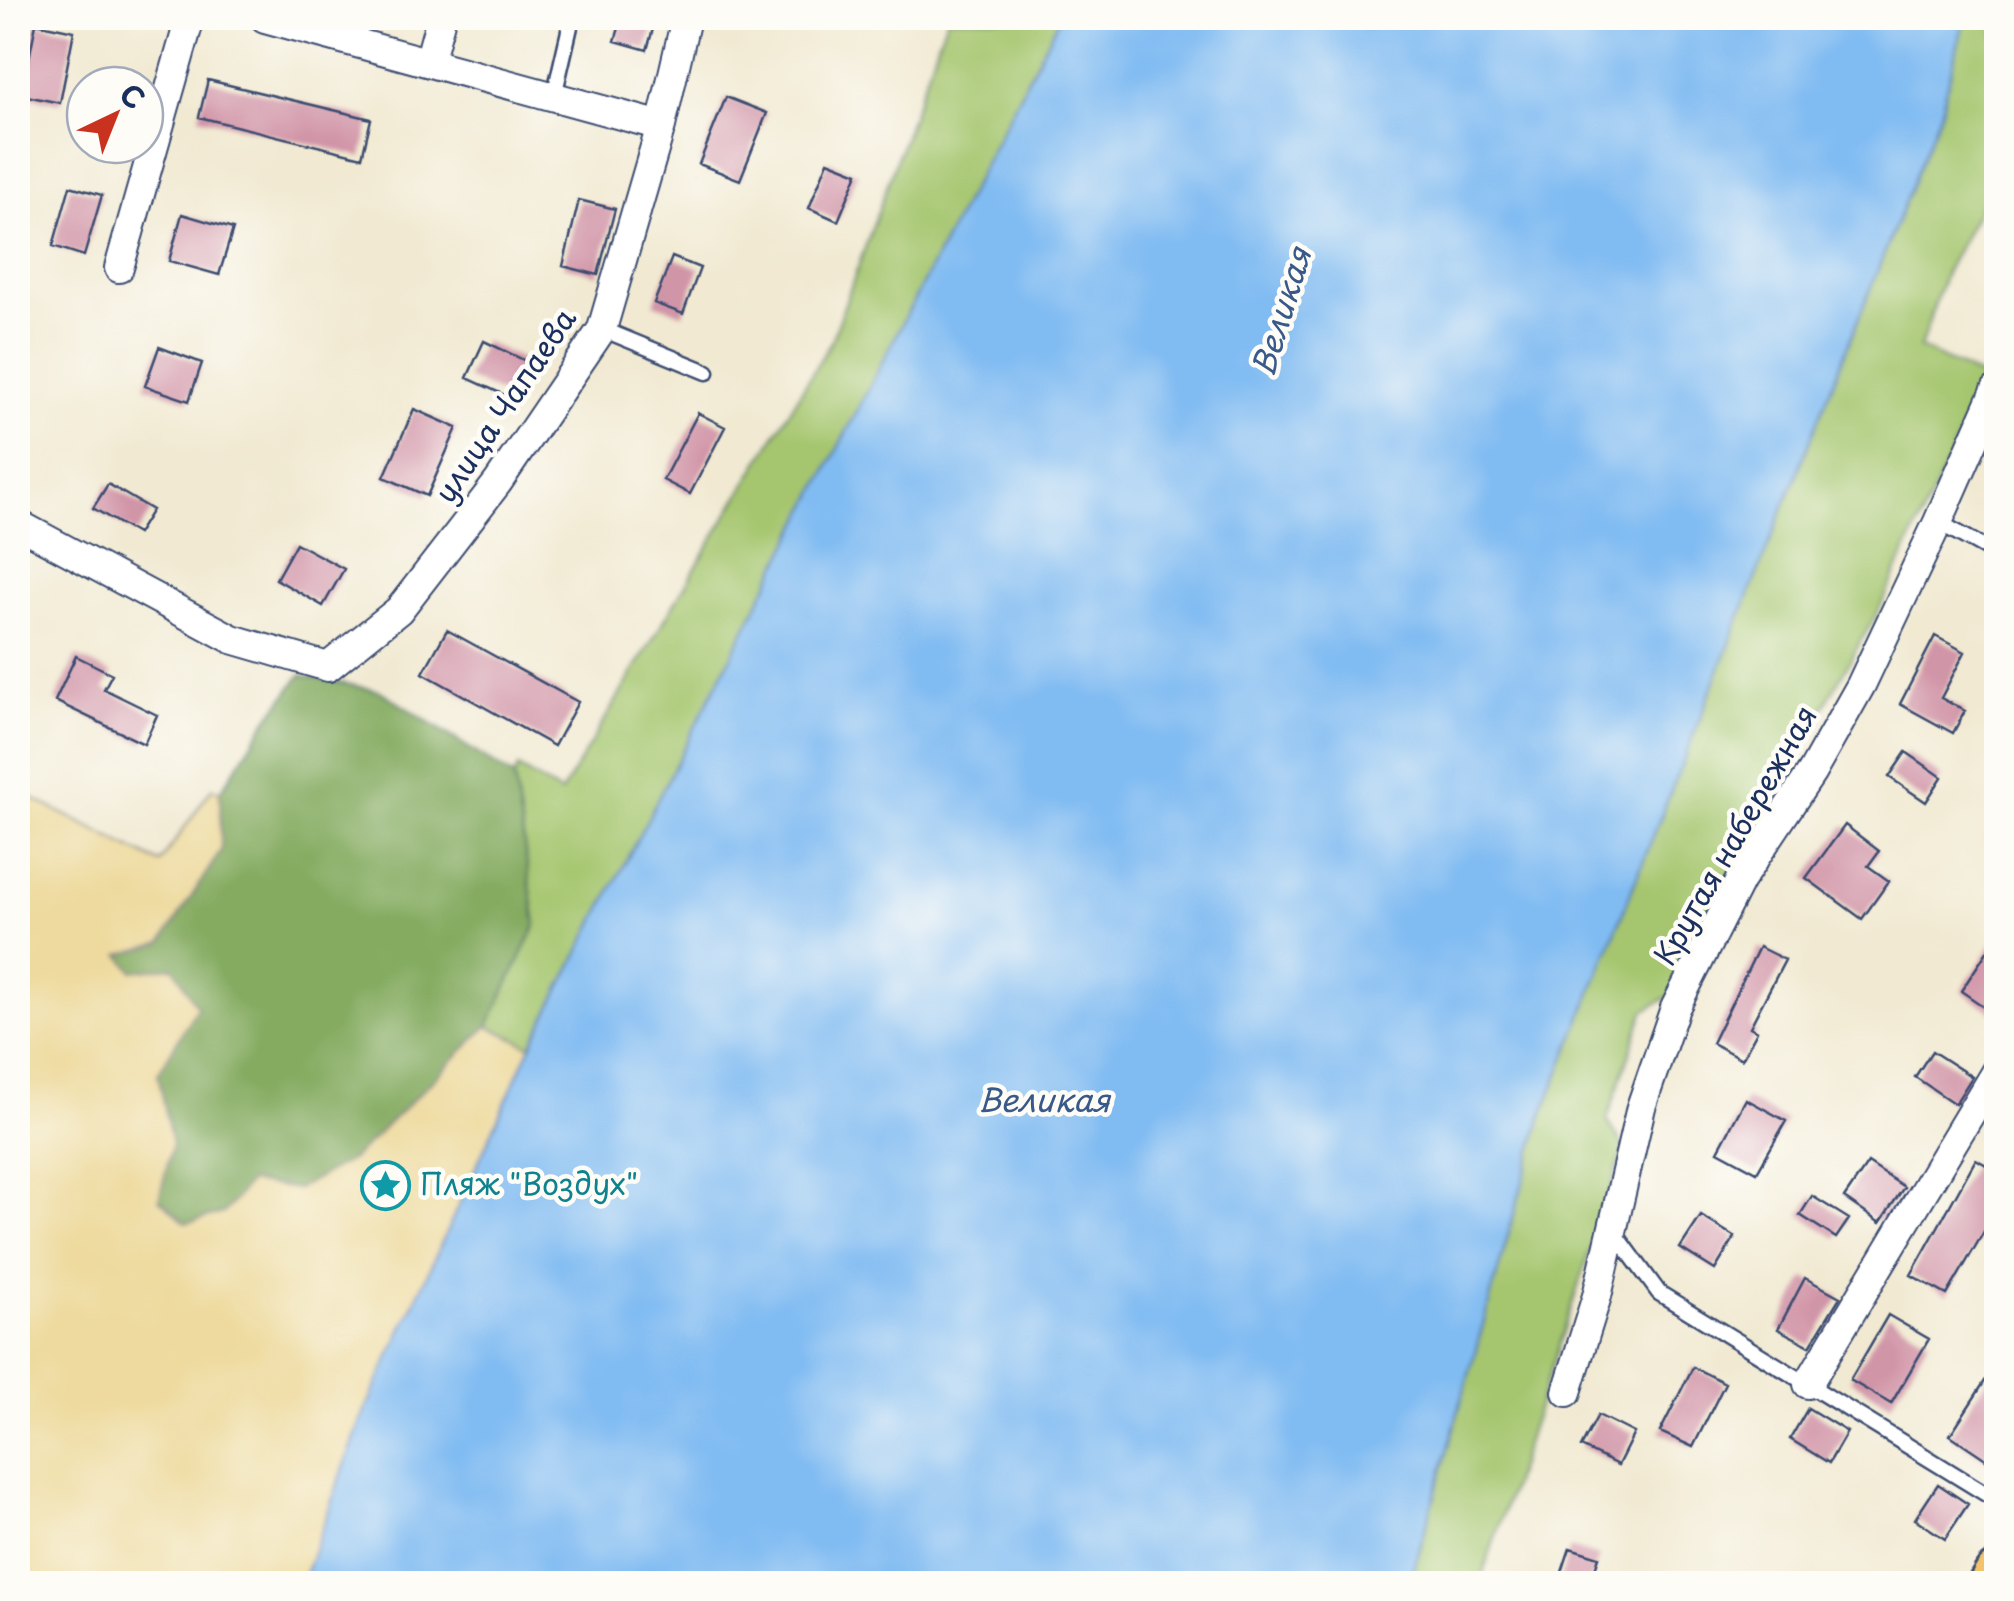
<svg xmlns="http://www.w3.org/2000/svg" width="2014" height="1601" font-family="'Playpen Sans',sans-serif">
<rect width="100%" height="100%" fill="#fdfcf7"/>
<filter id="ink" filterUnits="userSpaceOnUse"><feTurbulence type="fractalNoise" baseFrequency=".01" numOctaves="2"/><feDisplacementMap in="SourceGraphic" scale="20" xChannelSelector="R" yChannelSelector="G"/><feConvolveMatrix kernelMatrix="1 2 1 2 8 2 1 2 1" color-interpolation-filters="sRGB"/></filter>
<filter id="wash" filterUnits="userSpaceOnUse"><feTurbulence type="fractalNoise" baseFrequency=".0048" numOctaves="4" result="noise"/><feDisplacementMap in="SourceGraphic" scale="40" xChannelSelector="R" yChannelSelector="G"/><feGaussianBlur stdDeviation="2.25" result="paint"/><feColorMatrix in="noise" values="0 0 0 0 0 0 0 0 0 0 0 0 0 0 0 0 0 1.4 0 .05"/><feComposite in="paint" operator="in"/></filter>
<g filter="url(#wash)">
<rect width="100%" height="100%" fill="#f1e9d1"/>
<!-- green -->
<path fill="#a5c66e" stroke="#607a66" stroke-width="2.5" d="M 947,18 L 1059,18 L 531,1046 L 488,1026 L 536,925 L 514,777 L 518,768 L 561,793 L 832,340 Z
M 1965,18 L 1996,18 L 1996,176 L 1945,273 L 1920,348 L 1985,379 L 1881,606 L 1778,788 L 1671,995 L 1644,1011 L 1607,1120 L 1624,1148 L 1480,1583 L 1410,1584 L 1541,1119 L 1940,113 Z"/>
<!-- forest -->
<path fill="#84ab61" stroke="#506d60" stroke-width="2.5" d="M 301,675 L 380,691 L 514,777 L 536,925 L 488,1026 L 352,1159 L 297,1189 L 250,1182 L 224,1213 L 186,1223 L 159,1199 L 172,1145 L 158,1074 L 197,1007 L 132,971 L 119,955 L 162,943 L 221,851 L 220,792 L 268,719 Z"/>
<!-- sand -->
<path fill="#eeda9e" stroke="#84847e" stroke-width="2.5" d="M 212,788 L 220,792 L 221,850 L 162,943 L 120,955 L 133,971 L 174,967 L 197,1007 L 158,1074 L 172,1145 L 159,1199 L 186,1223 L 224,1213 L 249,1182 L 297,1189 L 352,1159 L 488,1026 L 531,1046 L 362,1418 L 302,1583 L 18,1583 L 18,791 L 160,863 Z"/>
<!-- water -->
<path fill="#80bbf2" stroke="#4e75a8" stroke-width="2.5" d="M 1059,18 L 1965,18 L 1940,113 L 1541,1119 L 1410,1583 L 302,1583 L 362,1418 L 531,1046 Z"/>
<g id="blocks">
<!-- building -->
<path fill="#d195a8" d="M 622,18 L 656,18 L 647,50 L 615,41 Z
M 36,23 L 74,31 L 60,103 L 22,95 Z
M 208,80 L 371,119 L 362,157 L 199,117 Z
M 726,97 L 767,113 L 740,180 L 699,164 Z
M 828,161 L 858,173 L 838,221 L 809,208 Z
M 70,186 L 102,195 L 84,256 L 53,246 Z
M 579,200 L 615,209 L 598,275 L 563,266 Z
M 182,214 L 233,229 L 219,275 L 169,261 Z
M 672,257 L 700,268 L 683,314 L 654,303 Z
M 484,341 L 530,363 L 513,399 L 467,378 Z
M 159,347 L 202,363 L 189,401 L 145,386 Z
M 414,409 L 457,428 L 427,496 L 384,477 Z
M 698,413 L 725,427 L 690,494 L 663,480 Z
M 108,484 L 152,510 L 137,534 L 93,508 Z
M 296,543 L 344,569 L 323,606 L 276,579 Z
M 447,630 L 578,702 L 554,746 L 423,673 Z
M 1935,636 L 1965,652 L 1941,698 L 1965,711 L 1953,733 L 1900,704 Z
M 76,656 L 112,674 L 104,689 L 157,715 L 144,744 L 55,701 Z
M 1906,752 L 1942,777 L 1926,802 L 1889,777 Z
M 1845,825 L 1879,851 L 1868,866 L 1889,881 L 1862,919 L 1806,878 Z
M 1996,938 L 1996,1015 L 1961,991 Z
M 1759,947 L 1785,960 L 1750,1027 L 1757,1031 L 1742,1059 L 1712,1043 Z
M 1932,1051 L 1972,1077 L 1955,1104 L 1915,1077 Z
M 1746,1099 L 1786,1121 L 1757,1172 L 1718,1151 Z
M 1976,1159 L 1996,1171 L 1996,1211 L 1947,1295 L 1911,1275 Z
M 1868,1163 L 1904,1187 L 1880,1223 L 1844,1198 Z
M 1812,1196 L 1849,1219 L 1836,1238 L 1800,1215 Z
M 1701,1216 L 1735,1237 L 1715,1270 L 1680,1248 Z
M 1805,1278 L 1840,1297 L 1810,1346 L 1778,1329 Z
M 1888,1315 L 1929,1339 L 1891,1404 L 1850,1380 Z
M 1996,1364 L 1996,1466 L 1950,1435 Z
M 1693,1367 L 1725,1383 L 1693,1447 L 1660,1432 Z
M 1808,1408 L 1847,1432 L 1829,1463 L 1790,1439 Z
M 1598,1415 L 1634,1433 L 1618,1465 L 1581,1447 Z
M 1938,1484 L 1968,1504 L 1945,1539 L 1915,1519 Z
M 1570,1548 L 1599,1557 L 1590,1584 L 1558,1584 Z"/>
</g>
</g>
<g filter="url(#ink)">
<use href="#blocks" fill-opacity="0" stroke="#3b4b6f" stroke-width="2.5"/>
<g fill="none" stroke-linecap="round" stroke-linejoin="round">
<defs>
<path id="service" d="M 554,96 L 572,18
M 602,329 L 707,372
M 1938,522 L 1996,554
M 1612,1229 L 1659,1293 L 1996,1500"/>
<path id="minor" d="M 265,18 L 661,126
M 429,62 L 441,18
M 119,268 L 190,18
M 18,524 L 232,639 L 328,667 L 399,610 L 498,482 L 602,329 L 661,126 L 686,18
M 1808,1384 L 1996,1071
M 1567,1392 L 1597,1296 L 1641,1107 L 1675,1008 L 1740,880 L 1812,772 L 1861,685 L 1938,522 L 1996,390"/>
<path id="primary" d="M 1990,1584 L 1996,1574"/>
</defs>
<!-- service casing -->
<use href="#service" stroke="#3b4b6f" stroke-width="19"/>
<!-- minor casing -->
<use href="#minor" stroke="#3b4b6f" stroke-width="32"/>
<!-- primary casing -->
<use href="#primary" stroke="#3b4b6f" stroke-width="48"/>
<!-- service -->
<use href="#service" stroke="#fff" stroke-width="14"/>
<!-- minor -->
<use href="#minor" stroke="#fff" stroke-width="28"/>
<!-- primary -->
<use href="#primary" stroke="#f2c36a" stroke-width="42"/>
</g>
</g>
<!-- icons -->
<defs>
<symbol id="sight-ring" viewBox="-11 -11 22 22"><circle r="9.5" fill="#fdfcf7" stroke="#0f9aa8" stroke-width="1.5"/><path d="M0-6L1.8-2.2L6-1.7L2.9 1.2L3.7 5.4L0 3.3L-3.7 5.4L-2.9 1.2L-6-1.7L-1.8-2.2Z" fill="#0f9aa8"/></symbol>
</defs>
<g fill-rule="evenodd">
<use href="#sight-ring" x="358" y="1158" width="55" height="55"/>
</g>
<g text-anchor="middle" stroke-width="9" stroke-linejoin="round" paint-order="stroke">
<!-- street labels -->
<g font-size="30" fill="#1b2f5e" stroke="#fdfcf7">
<text transform="translate(506 406) rotate(-56)" y="10">улица Чапаева</text>
<text transform="translate(1736 836) rotate(-60)" y="10">Крутая набережная</text>
</g>
<!-- culture labels -->
<g font-size="30" fill="#0d838f" stroke="#fdfcf7" text-anchor="start">
<text x="420" y="1195">Пляж "Воздух"</text>
</g>
<!-- water labels -->
<g font-size="32" font-style="italic" fill="#39598a" stroke="#fdfcf7">
<text transform="translate(1282 312) rotate(-73)" y="11">Великая</text>
<text x="1044" y="1112">Великая</text>
</g>
</g>
<!-- margin -->
<rect width="2014" height="1601" fill="none" stroke="#fdfcf7" stroke-width="60"/>
<!-- north arrow -->
<g transform="translate(115 115) rotate(43)"><circle r="48" fill="#fdfcf7" stroke="#a3aaba" stroke-width="2.5"/>
<path d="M0-8L18 38L0 25L-18 38Z" fill="#c8321e"/>
<text y="-15" font-size="28" font-weight="bold" text-anchor="middle" fill="#1b2f5e">С</text>
</g>
</svg>
